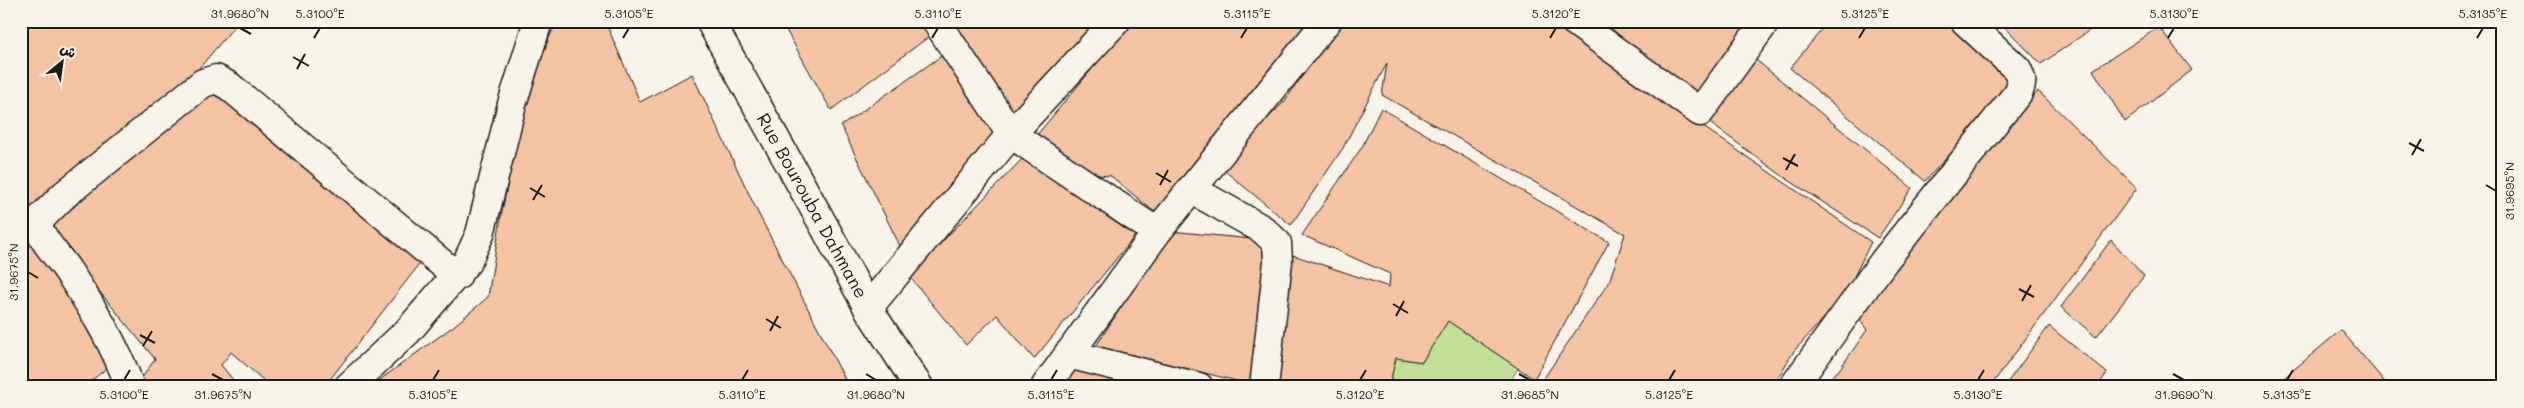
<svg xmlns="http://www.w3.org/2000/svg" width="2524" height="408" font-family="Mali,'Playpen Sans Arabic',sans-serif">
<rect width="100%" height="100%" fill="#f7f3e8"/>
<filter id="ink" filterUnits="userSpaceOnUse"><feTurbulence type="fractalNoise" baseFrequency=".02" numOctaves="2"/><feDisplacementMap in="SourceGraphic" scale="10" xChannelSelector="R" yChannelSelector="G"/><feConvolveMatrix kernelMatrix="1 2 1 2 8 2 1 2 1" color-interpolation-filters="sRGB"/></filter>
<g filter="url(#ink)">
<!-- green -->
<path fill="#c2df96" stroke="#6f7e59" d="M 1448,321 L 1518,368 L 1507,387 L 1389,387 L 1396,358 L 1422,362 Z"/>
<!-- building -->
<path fill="#f3c3a3" stroke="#1c1c1c" d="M 21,21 L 239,21 L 184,86 L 21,223 Z
M 557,21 L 605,21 L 640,102 L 692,74 L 758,213 L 849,387 L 370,387 L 455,325 L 488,297 L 502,211 L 524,105 L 535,68 Z
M 781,21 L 929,21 L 935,32 L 831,110 Z
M 949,21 L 1110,21 L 1011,127 Z
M 1132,21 L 1311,21 L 1158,215 L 1111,176 L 1095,175 L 1036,136 Z
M 1341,21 L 1559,21 L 1699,124 L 1871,242 L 1845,295 L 1794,351 L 1772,387 L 1538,387 L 1609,282 L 1625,234 L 1382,95 L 1387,63 L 1343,148 L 1291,225 L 1220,167 L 1284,102 Z
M 1602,21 L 1752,21 L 1704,105 Z
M 1829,21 L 1959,21 L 2019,80 L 1925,181 L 1790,68 Z
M 1999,21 L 2103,21 L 2041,64 Z
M 2159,27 L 2192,70 L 2125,122 L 2093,70 Z
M 950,50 L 1001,133 L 901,248 L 841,126 Z
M 1750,55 L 1912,188 L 1878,238 L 1784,177 L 1703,118 Z
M 217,83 L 422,261 L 324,387 L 271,387 L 231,352 L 221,365 L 239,387 L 148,387 L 141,379 L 155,359 L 48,229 Z
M 2038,91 L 2137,188 L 1990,387 L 1820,387 L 1839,370 L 1867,330 L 1860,320 L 1909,248 Z
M 1381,108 L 1609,242 L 1534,379 L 1448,321 L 1422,362 L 1396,358 L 1389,387 L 1272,385 L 1293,255 L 1389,287 L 1390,274 L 1302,235 L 1362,147 Z
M 1023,158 L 1135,236 L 1034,359 L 997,315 L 966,345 L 909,276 Z
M 1170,231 L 1272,241 L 1253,385 L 1096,346 Z
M 2111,240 L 2144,276 L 2096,337 L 2061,307 Z
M 37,242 L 82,311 L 109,366 L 84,387 L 21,387 L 21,251 Z
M 2049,326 L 2107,373 L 2097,387 L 2004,387 Z
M 2341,330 L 2389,387 L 2293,387 L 2285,377 Z
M 1073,365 L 1149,387 L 1059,387 Z"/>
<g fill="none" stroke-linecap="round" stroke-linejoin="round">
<defs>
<path id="street" d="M 936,21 L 1011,134 L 1157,232
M 1574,21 L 1700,112 L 1766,21
M 1191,189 L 1262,229 L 1277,243 L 1278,261 L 1264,387
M 868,308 L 1011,134 L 1116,21
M 1068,354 L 1199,387
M 130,387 C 116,346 92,307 68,271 C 58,256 44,243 38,227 L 41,218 L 64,195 L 203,83 L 216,79 L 229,86 L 457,276
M 348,387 L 408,331 L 467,262 L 480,234 L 512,104 L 538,21
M 1045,387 L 1157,232 L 1327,21
M 1793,387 L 1884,261 L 2018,93 C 2023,83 2022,79 2017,69 L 1965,21"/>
<path id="secondary" d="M 710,21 L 824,226 L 868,308 L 919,387"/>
</defs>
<!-- street casing -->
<use href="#street" stroke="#1c1c1c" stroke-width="31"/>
<!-- secondary casing -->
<use href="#secondary" stroke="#1c1c1c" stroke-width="31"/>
<!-- street -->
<use href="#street" stroke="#f7f3e8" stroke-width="28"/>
<!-- secondary -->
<use href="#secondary" stroke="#f7f3e8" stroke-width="28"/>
</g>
</g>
<!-- ticks -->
<path fill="none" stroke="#1c1c1c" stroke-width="2" d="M 240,28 L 251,34M 314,38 L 320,28M 623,38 L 629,28M 932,38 L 938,28M 1241,38 L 1247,28M 1550,38 L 1556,28M 1859,38 L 1865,28M 2168,38 L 2174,28M 2477,38 L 2483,28M 293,57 L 309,66M 297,69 L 305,54M 2409,143 L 2424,151M 2412,155 L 2421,139M 1783,158 L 1798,166M 1786,170 L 1795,154M 1156,173 L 1171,182M 1160,185 L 1168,170M 2486,185 L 2496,191M 530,188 L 545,197M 533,200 L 542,185M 28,272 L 38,278M 2019,289 L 2034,297M 2022,301 L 2031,285M 1393,304 L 1408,313M 1396,316 L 1404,301M 766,319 L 781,328M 770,331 L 778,316M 140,335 L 155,343M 143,346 L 152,331M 212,374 L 223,380M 866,374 L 876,380M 1519,374 L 1530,380M 2173,374 L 2184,380M 124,380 L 130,370M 433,380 L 439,370M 742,380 L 748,370M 1051,380 L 1057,370M 1360,380 L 1366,370M 1669,380 L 1675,370M 1978,380 L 1984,370M 2287,380 L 2293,370"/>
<g text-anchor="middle" stroke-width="5" stroke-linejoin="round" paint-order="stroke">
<!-- street labels -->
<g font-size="18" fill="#1c1c1c" stroke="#f7f3e8">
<text transform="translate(812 206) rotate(61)" y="6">Rue Bourouba Dahmane</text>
</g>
</g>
<!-- margin -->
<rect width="2524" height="408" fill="none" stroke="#f7f3e8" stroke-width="55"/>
<!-- north arrow -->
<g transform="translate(62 62) rotate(29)" stroke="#f7f3e8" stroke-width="4" paint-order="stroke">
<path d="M0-4L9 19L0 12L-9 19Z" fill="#1c1c1c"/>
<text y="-8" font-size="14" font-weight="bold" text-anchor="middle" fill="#1c1c1c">ش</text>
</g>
<rect x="28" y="28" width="2468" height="352" fill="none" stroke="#1c1c1c" stroke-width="2"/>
<g font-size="12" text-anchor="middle" fill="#1c1c1c">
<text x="240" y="18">31.9680°N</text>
<text x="320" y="18">5.3100°E</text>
<text x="629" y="18">5.3105°E</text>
<text x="938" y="18">5.3110°E</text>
<text x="1247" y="18">5.3115°E</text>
<text x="1556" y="18">5.3120°E</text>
<text x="1865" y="18">5.3125°E</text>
<text x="2174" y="18">5.3130°E</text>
<text x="2483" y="18">5.3135°E</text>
<text transform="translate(2510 191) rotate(-90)" y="4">31.9695°N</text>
<text transform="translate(14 272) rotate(-90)" y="4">31.9675°N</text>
<text x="124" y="399">5.3100°E</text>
<text x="223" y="399">31.9675°N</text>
<text x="433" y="399">5.3105°E</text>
<text x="742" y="399">5.3110°E</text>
<text x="876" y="399">31.9680°N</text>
<text x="1051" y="399">5.3115°E</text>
<text x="1360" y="399">5.3120°E</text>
<text x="1530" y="399">31.9685°N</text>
<text x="1669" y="399">5.3125°E</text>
<text x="1978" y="399">5.3130°E</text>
<text x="2184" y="399">31.9690°N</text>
<text x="2287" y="399">5.3135°E</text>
</g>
</svg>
